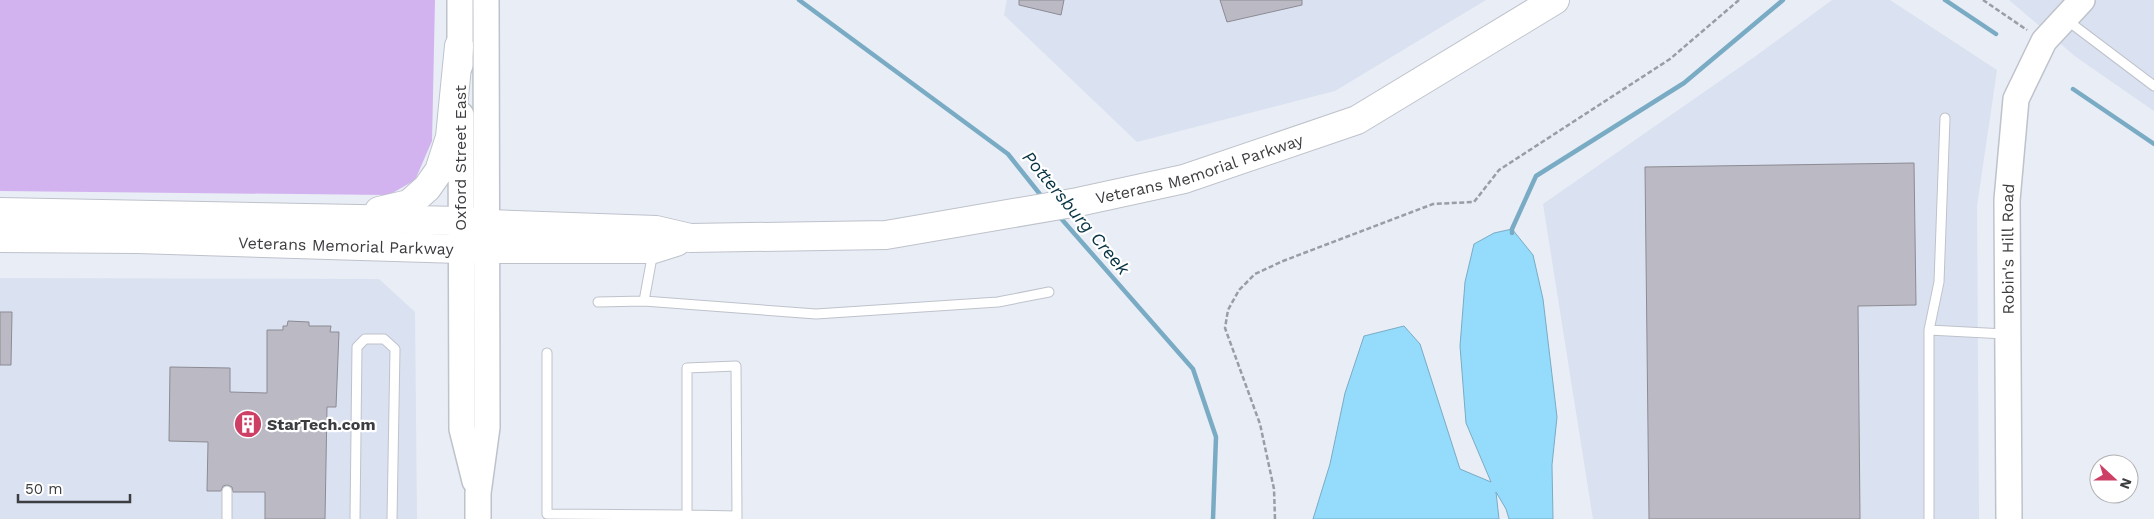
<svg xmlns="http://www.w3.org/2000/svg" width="2154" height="519" font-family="'Work Sans',sans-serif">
<rect width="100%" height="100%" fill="#e9edf6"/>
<!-- built -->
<path fill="#dae1f0" d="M 1007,0 L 1486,0 L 1335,91 L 1137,142 L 1004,15 Z
M 1832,0 L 1890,0 L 1997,70 L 1977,206 L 1979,519 L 1593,519 L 1543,204 L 1753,58 Z
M 2009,0 L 2154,0 L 2154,111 L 2076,57 Z
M 0,278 L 379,279 L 415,312 L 417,519 L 0,519 Z"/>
<!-- green -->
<path fill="#d2b2ef" d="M 0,0 L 435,0 L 432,141 L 415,180 L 389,195 L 0,191 Z"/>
<!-- water -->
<path fill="#94dbfc" stroke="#79acc4" d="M 1512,229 L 1533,255 L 1543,299 L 1557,417 L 1552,465 L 1553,519 L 1509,519 L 1506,509 L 1496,492 L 1499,519 L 1313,519 L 1330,464 L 1345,393 L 1364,336 L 1404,326 L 1420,344 L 1460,469 L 1491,482 L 1466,423 L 1460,346 L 1465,282 L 1474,244 L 1494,233 Z"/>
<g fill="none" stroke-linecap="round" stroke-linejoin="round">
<!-- stream -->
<path stroke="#79acc4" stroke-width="4.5" d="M 799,0 L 1008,154 L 1043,198
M 1945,0 L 1996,34
M 2073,89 L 2154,144
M 1058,215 L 1193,369 L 1216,437 L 1213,519
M 1512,233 L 1512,229 L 1536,176 L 1684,83 L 1783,0"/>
</g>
<!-- building -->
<path fill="#bbbac4" stroke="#8c8b94" d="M 1019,0 L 1064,0 L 1061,15 L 1019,5 Z
M 1220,0 L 1302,0 L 1302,5 L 1227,22 Z
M 1914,163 L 1916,305 L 1858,306 L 1860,519 L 1649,519 L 1645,167 Z
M 0,312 L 12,312 L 11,365 L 0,365 Z
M 288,321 L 309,322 L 309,326 L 331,326 L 330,332 L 339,332 L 336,407 L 327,407 L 325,519 L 265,519 L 265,492 L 233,492 L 232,487 L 227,485 L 223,486 L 221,491 L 207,491 L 208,442 L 169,441 L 170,367 L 230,368 L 230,392 L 267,393 L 267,330 L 283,330 L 283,326 L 287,326 Z"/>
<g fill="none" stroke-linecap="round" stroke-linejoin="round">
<defs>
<path id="lane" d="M 2068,21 L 2154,86
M 644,301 L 653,252
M 598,302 L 644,301 L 816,314 L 998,302 L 1049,292
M 1929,330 L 2005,334
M 547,353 L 547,514 L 687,515
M 227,491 L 227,519
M 737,516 L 687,515 L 687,368 L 736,366 L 737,516 L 737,519
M 355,519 L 357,347 L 365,339 L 384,339 L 395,349 L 392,519
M 1929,519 L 1929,330 L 1939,282 L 1945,118"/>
<g id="secondary">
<path d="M 460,0 L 460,65"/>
<path d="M 461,115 L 462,429 L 475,481"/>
<path d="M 478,519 L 478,493 L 487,427 L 486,0"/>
<path id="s1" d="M 2009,519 L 2007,200 L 2016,99 L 2044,41 L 2082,0"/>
</g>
<g id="highway">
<path d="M 379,211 L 409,204 L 427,188 L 439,171 L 450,137 L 459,46"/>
<path id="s2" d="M 0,212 L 462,221 L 488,224 L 656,230 L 690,238 L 886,235 L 1078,202 L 1184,179 L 1357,120 L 1555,0"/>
<path id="s3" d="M 0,238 L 137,239 L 460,249 L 654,249 L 676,242"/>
</g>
</defs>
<!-- lane casing -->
<use href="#lane" stroke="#bec2cb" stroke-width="11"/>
<!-- secondary casing -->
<use href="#secondary" stroke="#bec2cb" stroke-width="28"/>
<!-- highway casing -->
<use href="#highway" stroke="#bec2cb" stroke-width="30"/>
<!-- path -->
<path stroke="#9a9da4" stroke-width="2.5" stroke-dasharray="5 2.5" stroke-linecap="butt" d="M 1983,0 L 2027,30
M 1275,519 L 1274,489 L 1260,424 L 1225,328 L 1228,310 L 1239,290 L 1255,274 L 1283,261 L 1433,204 L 1474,202 L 1499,170 L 1670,59 L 1739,0"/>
<!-- lane -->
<use href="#lane" stroke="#fff" stroke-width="9"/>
<!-- secondary -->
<use href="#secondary" stroke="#fff" stroke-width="25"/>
<!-- highway -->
<use href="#highway" stroke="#fff" stroke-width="28"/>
</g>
<!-- icons -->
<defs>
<symbol id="building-disc" viewBox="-11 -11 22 22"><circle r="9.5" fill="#ce3f66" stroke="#fff"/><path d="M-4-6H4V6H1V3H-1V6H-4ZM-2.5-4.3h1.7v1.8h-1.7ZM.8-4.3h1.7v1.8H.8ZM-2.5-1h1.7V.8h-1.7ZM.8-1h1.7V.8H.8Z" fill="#fff"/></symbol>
</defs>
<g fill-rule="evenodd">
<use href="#building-disc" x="232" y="408" width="32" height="32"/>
</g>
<g text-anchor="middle" stroke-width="4.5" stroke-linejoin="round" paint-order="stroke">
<!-- street labels -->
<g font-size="16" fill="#3b3d40" stroke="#fff">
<text transform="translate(460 158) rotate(-90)" y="6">Oxford Street East</text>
<text dy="6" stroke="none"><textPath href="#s2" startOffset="1208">Veterans Memorial Parkway</textPath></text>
<text dy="6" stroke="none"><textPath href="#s3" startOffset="346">Veterans Memorial Parkway</textPath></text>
<text dy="6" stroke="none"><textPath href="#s1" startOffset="270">Robin's Hill Road</textPath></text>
</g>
<!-- poi labels -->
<g font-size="16" font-weight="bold" fill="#3b3d40" stroke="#fff" text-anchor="start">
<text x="267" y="430">StarTech.com</text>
</g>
<!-- water labels -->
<g font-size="18" font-style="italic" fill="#073344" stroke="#fff">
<text transform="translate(1076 213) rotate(50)" y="6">Pottersburg Creek</text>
</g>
</g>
<!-- north arrow -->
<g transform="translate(2114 479) rotate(111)"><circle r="24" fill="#ffffff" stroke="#b1b1b3"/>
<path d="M0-4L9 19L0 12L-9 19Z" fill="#ce3f66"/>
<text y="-8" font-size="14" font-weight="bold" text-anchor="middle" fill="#3b3d40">N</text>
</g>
<!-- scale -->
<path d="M18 494v8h112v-8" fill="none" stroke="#3b3d40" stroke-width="2.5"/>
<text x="25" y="494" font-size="15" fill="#3b3d40" stroke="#ffffff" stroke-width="4" paint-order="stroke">50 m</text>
</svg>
